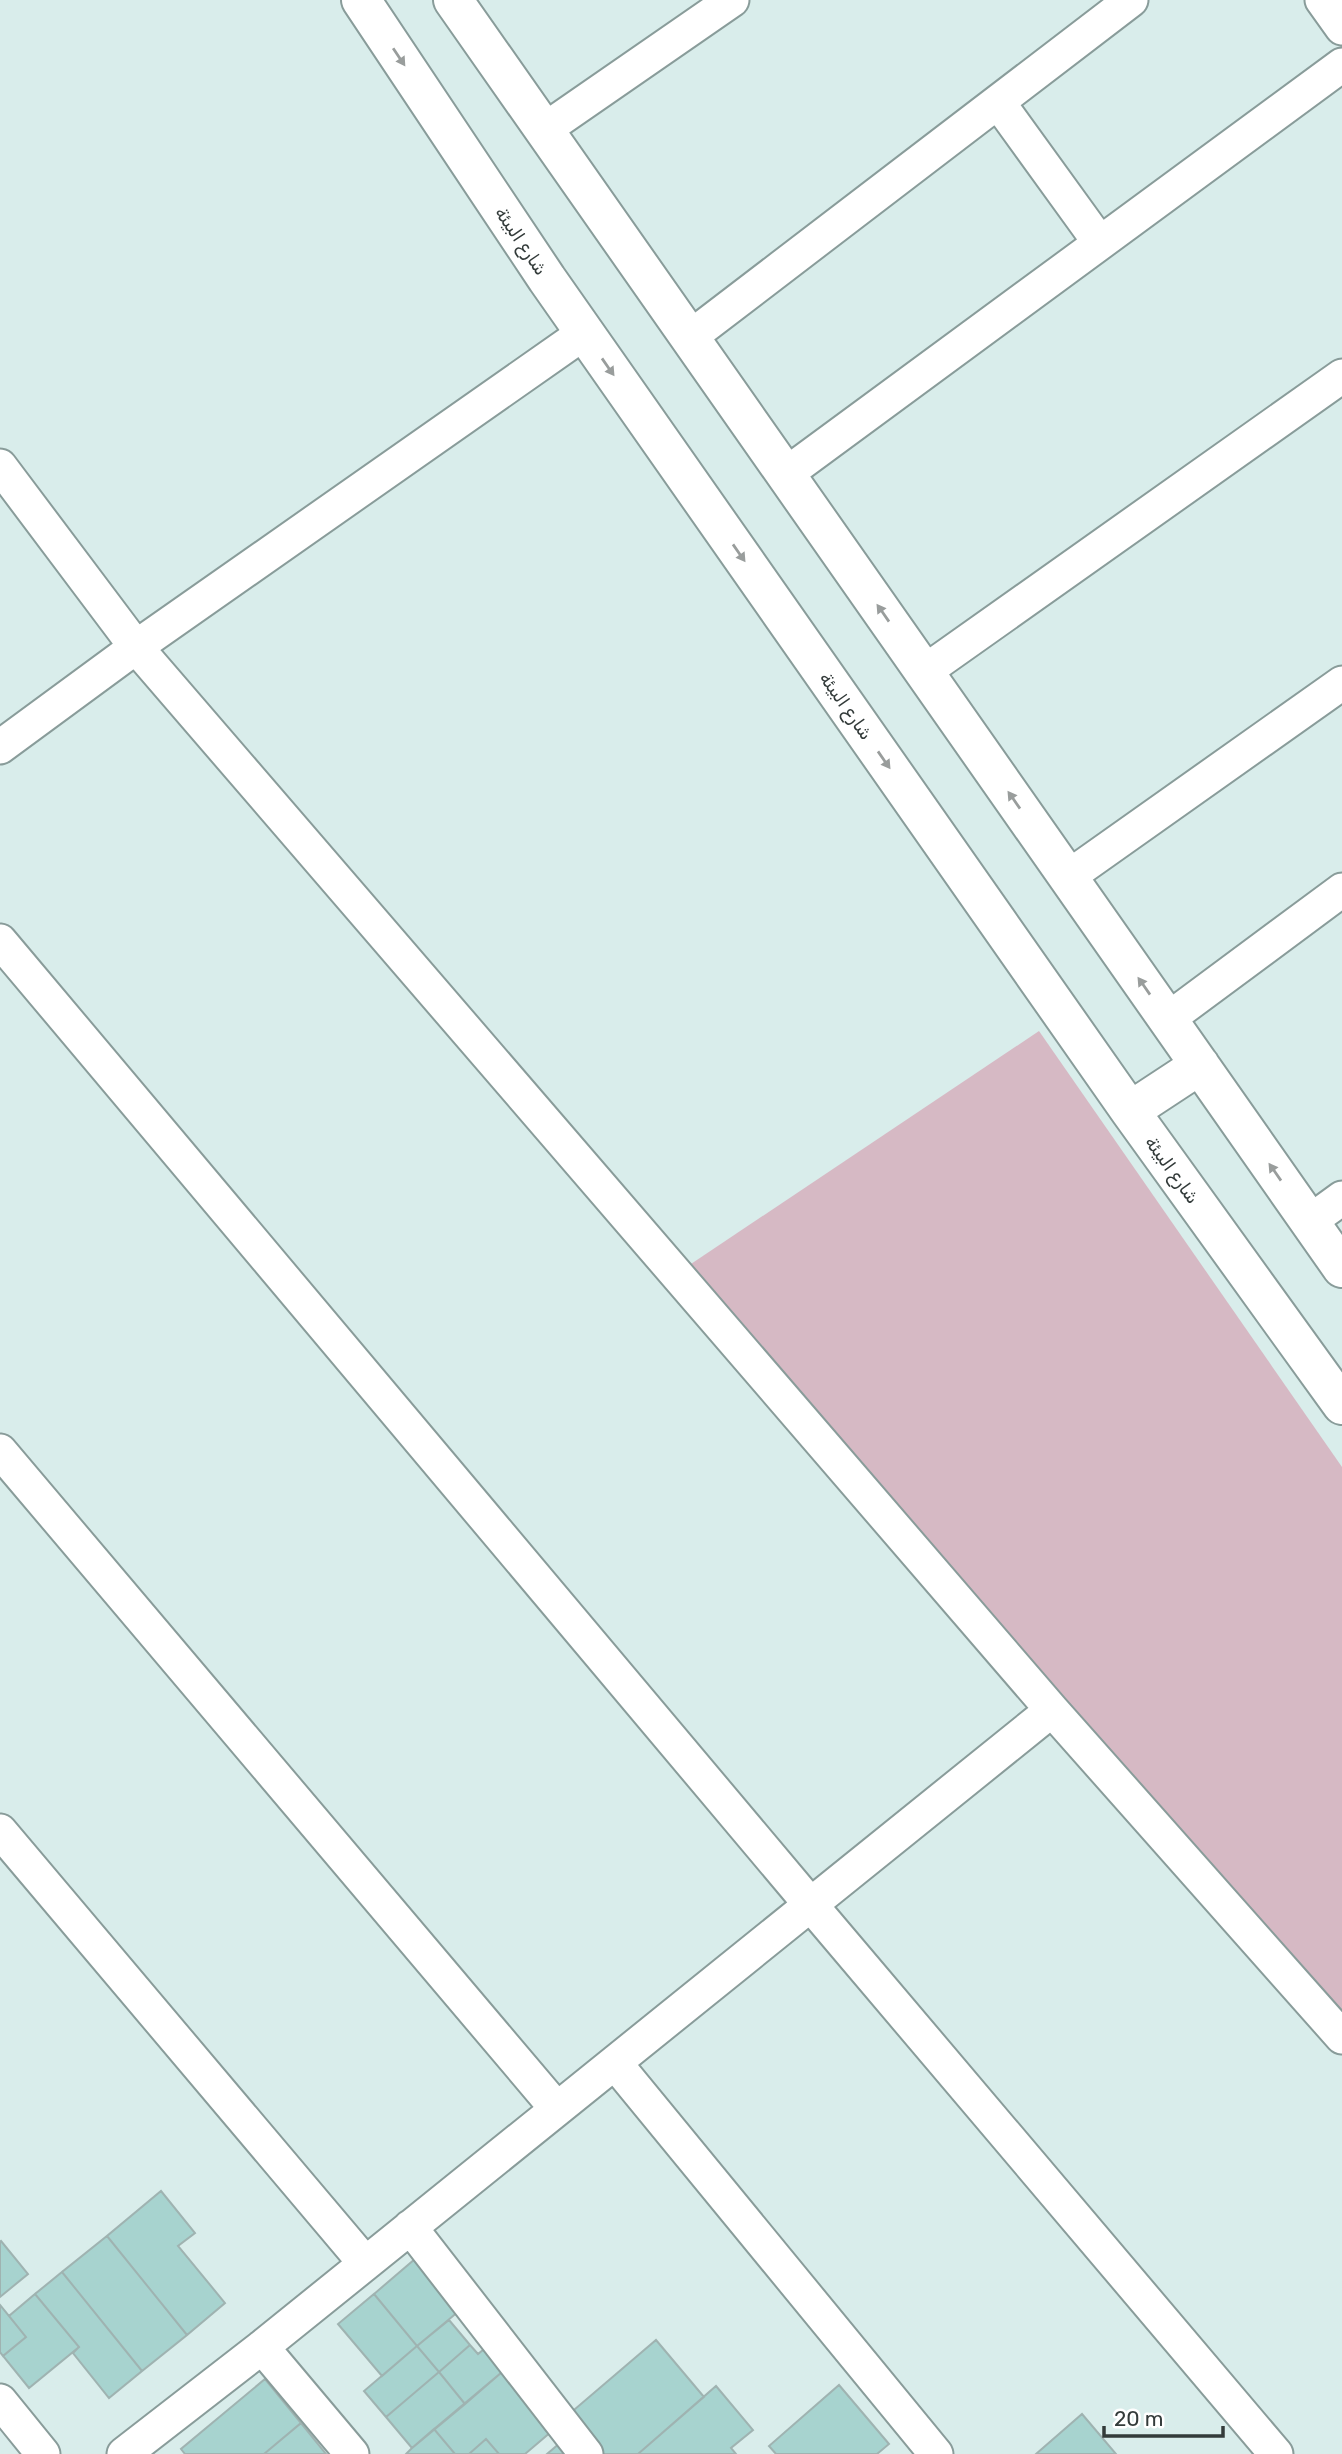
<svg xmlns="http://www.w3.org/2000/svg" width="1342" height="2454" font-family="Rubik,Cairo,sans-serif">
<rect width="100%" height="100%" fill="#d9edeb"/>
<!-- green -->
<path fill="#d6b9c4" d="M 1039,1031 L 1342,1467 L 1342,2037 L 676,1274 Z"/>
<!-- building -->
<path fill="#a7d3cf" stroke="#9fb3b1" stroke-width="2" d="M 161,2191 L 195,2233 L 178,2246 L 225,2303 L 187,2335 L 107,2236 Z
M 107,2236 L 187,2335 L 142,2371 L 62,2272 Z
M 1,2241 L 28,2274 L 0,2297 L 0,2242 Z
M 415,2259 L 459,2311 L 417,2346 L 374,2294 Z
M 62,2272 L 142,2371 L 109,2398 L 73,2353 L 79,2347 L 35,2294 Z
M 35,2294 L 79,2347 L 29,2388 L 3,2356 L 26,2337 L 9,2316 Z
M 374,2294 L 417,2346 L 382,2376 L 338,2324 Z
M 0,2305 L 26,2337 L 3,2356 L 0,2352 Z
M 449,2320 L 470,2345 L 439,2372 L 417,2346 Z
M 656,2340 L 704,2397 L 638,2454 L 601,2454 L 568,2415 Z
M 470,2345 L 478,2354 L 489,2345 L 508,2367 L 465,2404 L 439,2372 Z
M 417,2346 L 439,2372 L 386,2417 L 364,2391 Z
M 508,2367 L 552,2431 L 525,2454 L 499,2454 L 486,2439 L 469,2454 L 455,2454 L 434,2429 Z
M 439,2372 L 465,2404 L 412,2448 L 386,2417 Z
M 265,2379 L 301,2423 L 264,2454 L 185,2454 L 181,2449 Z
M 839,2385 L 889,2444 L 877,2454 L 776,2454 L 769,2446 Z
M 716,2386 L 753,2430 L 731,2448 L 736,2454 L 638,2454 Z
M 1082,2414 L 1116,2454 L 1036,2454 Z
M 301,2423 L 326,2454 L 264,2454 Z
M 434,2429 L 455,2454 L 406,2454 L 412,2448 Z
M 486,2439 L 499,2454 L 469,2454 Z
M 560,2443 L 569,2454 L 547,2454 Z"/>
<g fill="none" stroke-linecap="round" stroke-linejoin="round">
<defs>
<path id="minor" d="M 1322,0 L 1342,28
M 998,102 L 1100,243
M 544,130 L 732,0
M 689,338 L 1131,0
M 0,466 L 136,647 L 1052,1710 L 1342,2037
M 786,474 L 1342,65
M 924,672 L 1342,376
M 0,747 L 136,647 L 584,333
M 1068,877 L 1342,683
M 0,941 L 810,1904 L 1276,2454
M 1168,1019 L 1342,890
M 1309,1222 L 1342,1198
M 0,1451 L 557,2109
M 0,1831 L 365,2263
M 615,2063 L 936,2454
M 410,2227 L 586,2454
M 262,2347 L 352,2454
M 0,2401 L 43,2454
M 124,2454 L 262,2347 L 1052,1710"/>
<path id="tertiary" d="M 361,0 L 547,279 L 1130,1111 L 1342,1405
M 453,0 L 1342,1268
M 1130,1111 L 1200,1065"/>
</defs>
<!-- minor casing -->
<use href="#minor" stroke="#899c9a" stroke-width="37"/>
<!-- tertiary casing -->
<use href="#tertiary" stroke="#899c9a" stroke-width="42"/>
<!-- minor -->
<use href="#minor" stroke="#fff" stroke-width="33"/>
<!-- tertiary -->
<use href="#tertiary" stroke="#fff" stroke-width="38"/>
</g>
<!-- one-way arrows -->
<defs><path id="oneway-solid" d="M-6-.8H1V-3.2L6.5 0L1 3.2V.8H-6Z" transform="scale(1.75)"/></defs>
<g fill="#999d9c">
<use href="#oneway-solid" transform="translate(399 57) rotate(56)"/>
<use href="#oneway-solid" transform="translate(608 367) rotate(55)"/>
<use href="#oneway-solid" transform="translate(739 553) rotate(55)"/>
<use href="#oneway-solid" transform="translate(883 613) rotate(-125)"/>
<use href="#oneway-solid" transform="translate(884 760) rotate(55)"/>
<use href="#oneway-solid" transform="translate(1014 800) rotate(-125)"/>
<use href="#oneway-solid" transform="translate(1144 986) rotate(-125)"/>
<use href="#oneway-solid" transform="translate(1275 1172) rotate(-125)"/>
</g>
<g text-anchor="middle" stroke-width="7" stroke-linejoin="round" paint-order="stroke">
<!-- street labels -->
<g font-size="18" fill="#333b3a" stroke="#fff">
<text transform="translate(521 241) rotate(56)" y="6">شارع البيئة</text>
<text transform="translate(846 706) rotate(55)" y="6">شارع البيئة</text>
<text transform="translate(1172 1170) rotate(54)" y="6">شارع البيئة</text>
</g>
</g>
<!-- scale -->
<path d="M1104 2426v10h119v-10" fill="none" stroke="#333b3a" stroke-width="3.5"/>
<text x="1114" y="2426" font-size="21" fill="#333b3a" stroke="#ffffff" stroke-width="5" paint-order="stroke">20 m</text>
</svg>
